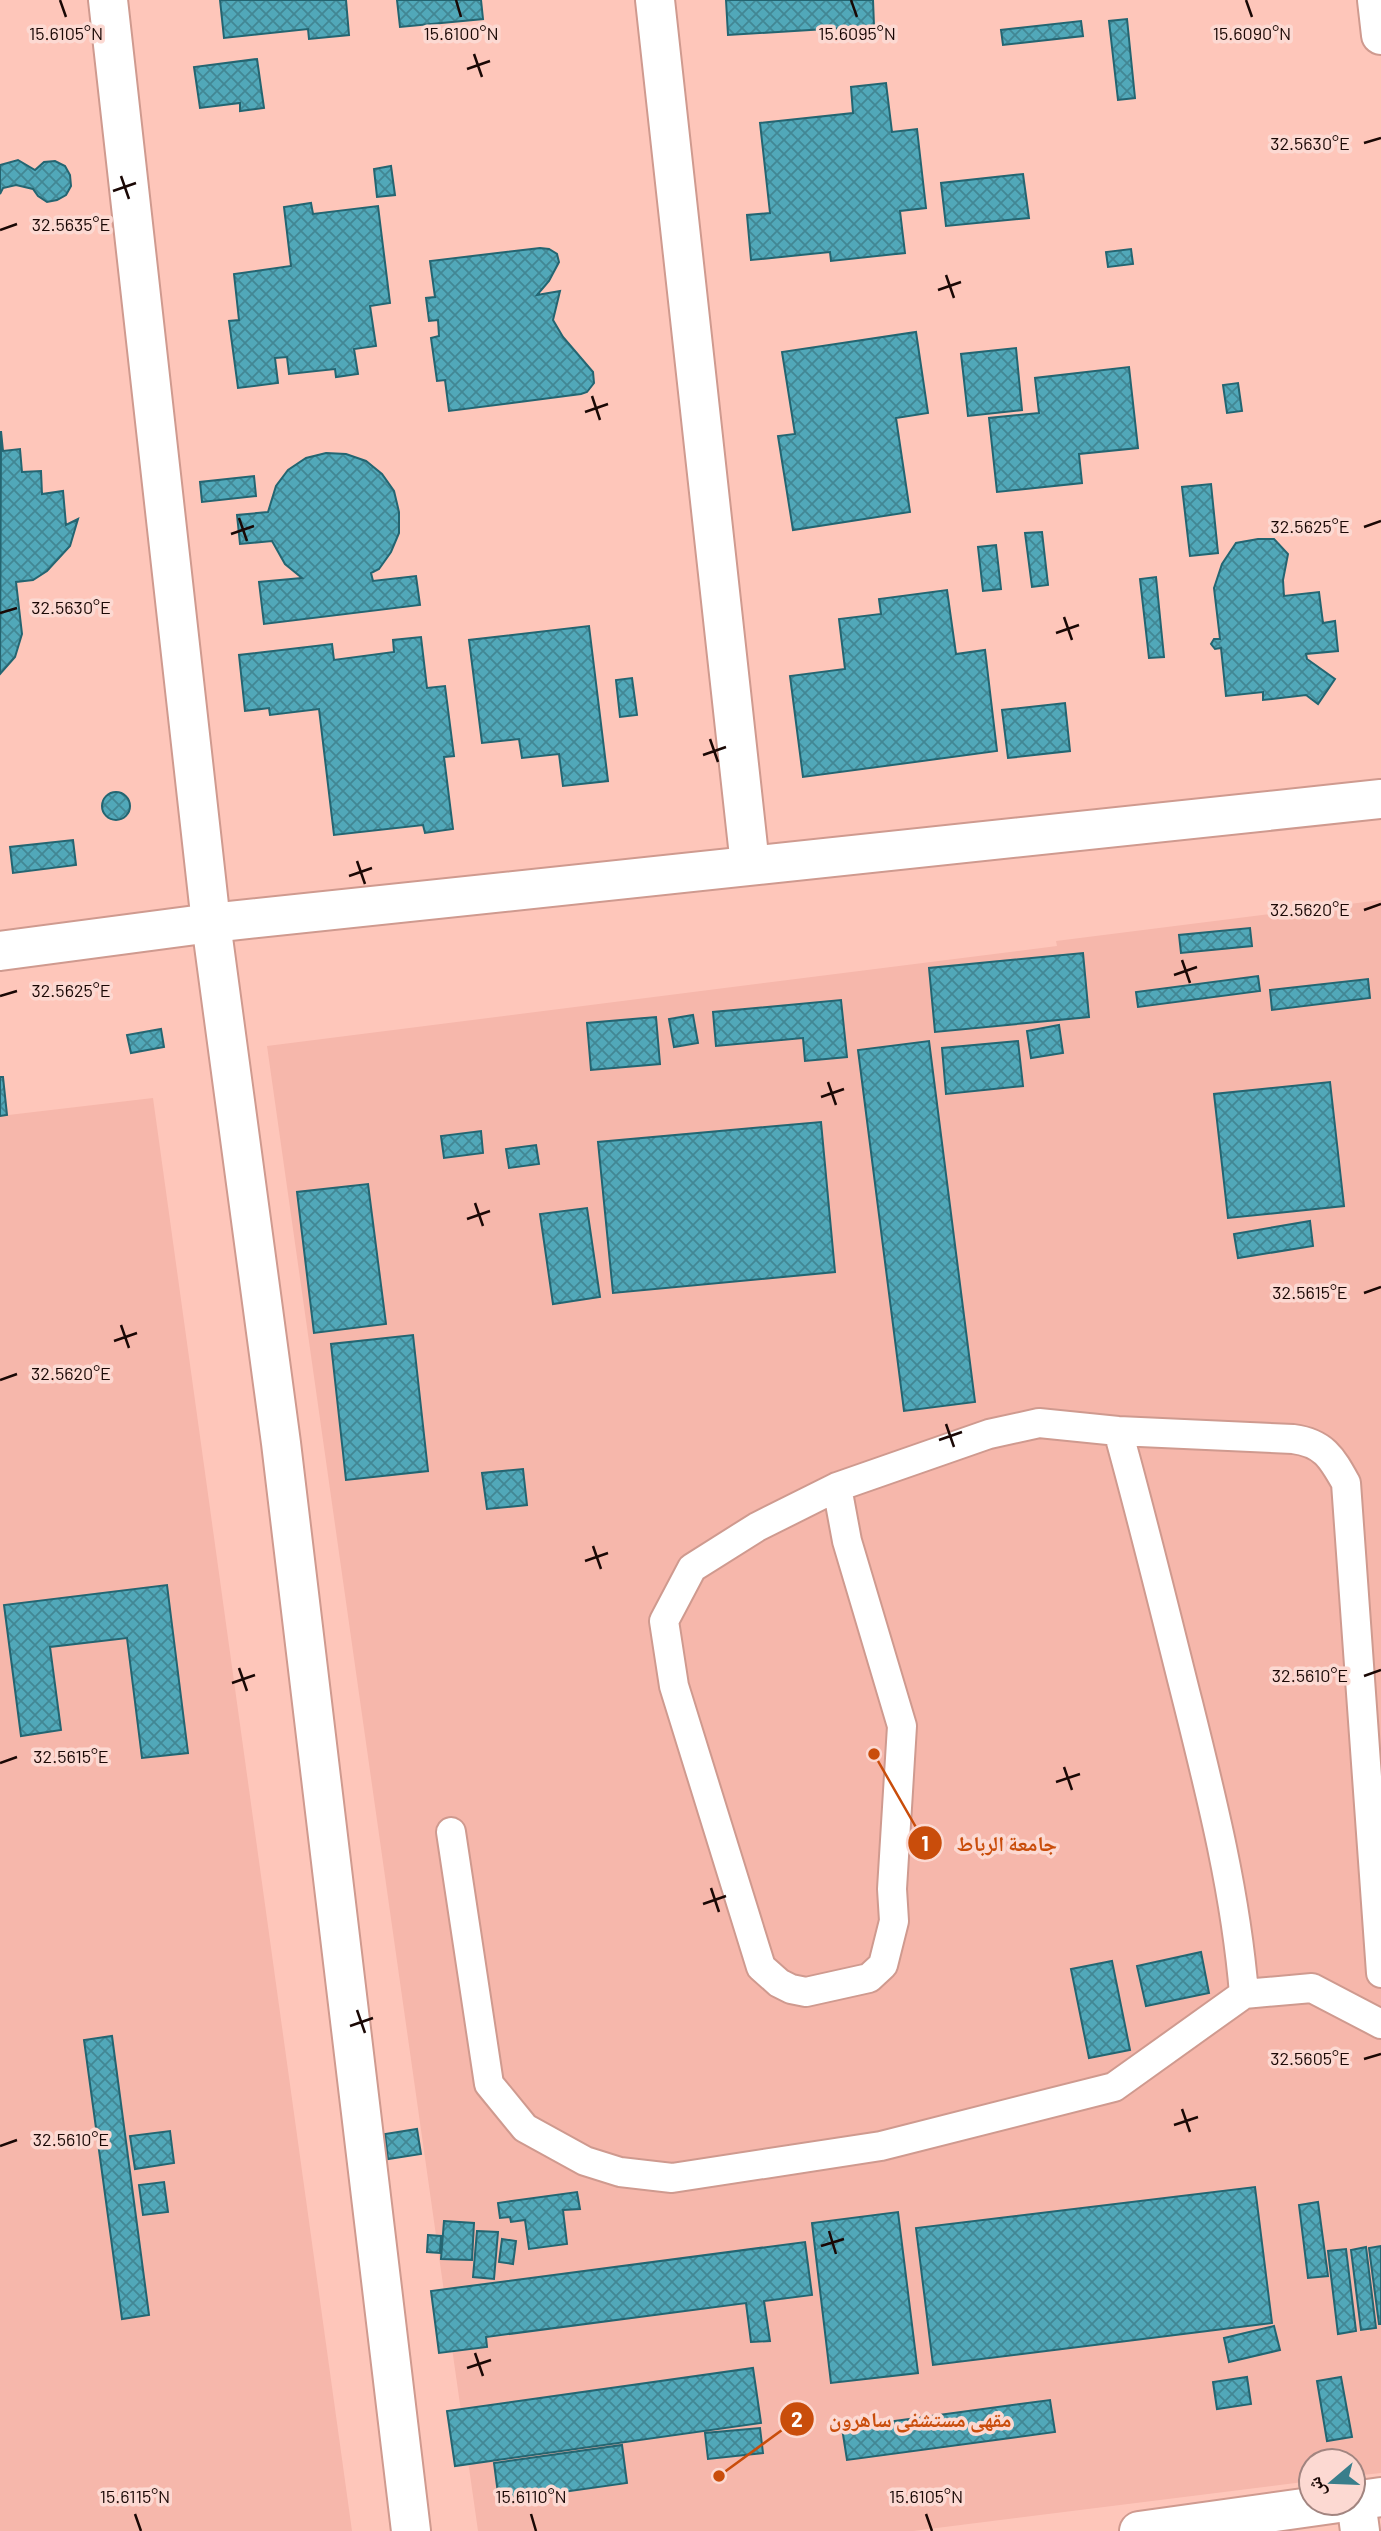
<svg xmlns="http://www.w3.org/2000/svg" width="1381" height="2531" font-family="Barlow,'Noto Naskh Arabic',sans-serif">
<defs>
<pattern id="building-cross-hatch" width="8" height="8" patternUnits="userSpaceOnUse" patternTransform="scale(1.75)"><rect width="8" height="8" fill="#51a8b9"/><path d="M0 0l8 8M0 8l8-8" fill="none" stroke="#428794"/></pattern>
</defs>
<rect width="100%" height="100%" fill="#fec6ba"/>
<!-- built -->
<path fill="#f6b7ab" d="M 1381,900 L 1381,2473 L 1353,2476 L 1353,2461 L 1311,2461 L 1311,2481 L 913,2531 L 478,2531 L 267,1046 L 1057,946 L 1056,941 Z
M 153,1098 L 352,2531 L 0,2531 L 0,1116 Z"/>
<!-- building -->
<path fill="url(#building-cross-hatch)" stroke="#246571" stroke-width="2" d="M 220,0 L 346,0 L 349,35 L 309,39 L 308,29 L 224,38 Z
M 397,0 L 481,0 L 483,19 L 400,27 Z
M 726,0 L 873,0 L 874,26 L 728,35 Z
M 1127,19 L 1135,98 L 1118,100 L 1109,21 Z
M 1081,21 L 1083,36 L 1003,45 L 1001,30 Z
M 257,59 L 264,108 L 240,111 L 240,103 L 200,108 L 194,67 Z
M 886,83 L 892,132 L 917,129 L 926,208 L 900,211 L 905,253 L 831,261 L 830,252 L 751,260 L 747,215 L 770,213 L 760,123 L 853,113 L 851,87 Z
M 18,160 L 35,170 L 44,162 L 55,161 L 65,166 L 70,175 L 71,186 L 66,195 L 57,200 L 47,202 L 38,196 L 33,189 L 16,185 L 3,188 L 0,194 L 0,165 Z
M 391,166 L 395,195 L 377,197 L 374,169 Z
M 1023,174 L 1029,218 L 946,226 L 941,183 Z
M 311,203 L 313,214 L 378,206 L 390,303 L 370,306 L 376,346 L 354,349 L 358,374 L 336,377 L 335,369 L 289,374 L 287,357 L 275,358 L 278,383 L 238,388 L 229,321 L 239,320 L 234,274 L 291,266 L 284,207 Z
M 540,248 L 549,249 L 557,254 L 559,262 L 549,281 L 537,295 L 560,291 L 553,320 L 563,337 L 593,372 L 594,383 L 587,392 L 581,394 L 449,411 L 445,380 L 437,381 L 431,338 L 439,336 L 438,320 L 429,321 L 426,298 L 435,297 L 430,261 Z
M 1131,249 L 1133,264 L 1108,267 L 1106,252 Z
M 916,332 L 928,413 L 896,418 L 910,512 L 793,530 L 778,436 L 795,434 L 782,352 Z
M 1016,348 L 1022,410 L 968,416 L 961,354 Z
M 1129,367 L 1138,448 L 1079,454 L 1082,483 L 997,492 L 989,418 L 1039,413 L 1035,378 Z
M 1238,383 L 1242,411 L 1227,413 L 1223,385 Z
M 1,431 L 3,451 L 20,449 L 22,472 L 41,471 L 42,494 L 63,491 L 66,525 L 78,519 L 70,546 L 47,571 L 33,580 L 16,582 L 22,634 L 15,657 L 0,674 Z
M 326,453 L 346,454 L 366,461 L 382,474 L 394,491 L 399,512 L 399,533 L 391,552 L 379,569 L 371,573 L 373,581 L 416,576 L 420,605 L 264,624 L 259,582 L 302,578 L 285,564 L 272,541 L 240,544 L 237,515 L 268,512 L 276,486 L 288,470 L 306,458 Z
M 254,476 L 256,496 L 202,502 L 200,482 Z
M 1211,484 L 1218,553 L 1190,556 L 1182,487 Z
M 1042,532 L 1048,585 L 1032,587 L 1025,533 Z
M 1258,539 L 1274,539 L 1288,554 L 1283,580 L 1284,596 L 1319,592 L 1323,623 L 1335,621 L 1338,651 L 1306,654 L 1307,659 L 1335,679 L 1318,704 L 1306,695 L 1263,700 L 1263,692 L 1226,696 L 1221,648 L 1215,649 L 1211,644 L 1214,639 L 1220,639 L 1214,588 L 1222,564 L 1236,543 Z
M 996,545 L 1001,589 L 983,591 L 978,547 Z
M 1156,577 L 1164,657 L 1149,658 L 1140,579 Z
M 947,590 L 956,654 L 985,650 L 997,751 L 803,777 L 790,676 L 845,669 L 839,619 L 881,614 L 879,599 Z
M 589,626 L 608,781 L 563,786 L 559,754 L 522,758 L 519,739 L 482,743 L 469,640 Z
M 421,637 L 427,688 L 445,686 L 454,756 L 444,757 L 453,829 L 425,833 L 423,825 L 334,835 L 319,709 L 270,715 L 269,708 L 245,711 L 239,655 L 332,644 L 334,660 L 394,652 L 393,640 Z
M 632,678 L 637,715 L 620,717 L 616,680 Z
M 1065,703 L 1070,751 L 1008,758 L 1002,710 Z
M102 806a14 14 0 1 1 28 0a14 14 0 1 1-28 0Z
M 73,840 L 76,865 L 13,873 L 10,847 Z
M 1250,928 L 1252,946 L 1181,953 L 1179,935 Z
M 1083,953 L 1089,1017 L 935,1032 L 929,968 Z
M 1258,976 L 1260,991 L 1138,1007 L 1136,992 Z
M 1368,979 L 1370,998 L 1272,1010 L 1270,990 Z
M 841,1000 L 847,1057 L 805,1061 L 803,1038 L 716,1046 L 713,1012 Z
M 693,1015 L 698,1043 L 674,1047 L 669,1019 Z
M 656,1017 L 660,1064 L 591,1070 L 587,1023 Z
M 1059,1025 L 1063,1053 L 1031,1058 L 1027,1031 Z
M 161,1029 L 164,1047 L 131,1053 L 127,1035 Z
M 929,1041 L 975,1402 L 904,1411 L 858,1050 Z
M 1018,1041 L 1023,1086 L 946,1094 L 942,1048 Z
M 0,1077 L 3,1077 L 7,1115 L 0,1116 Z
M 1330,1082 L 1344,1206 L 1228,1218 L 1214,1094 Z
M 821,1122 L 835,1272 L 613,1293 L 598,1142 Z
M 481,1131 L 483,1153 L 444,1158 L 441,1136 Z
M 536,1145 L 539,1164 L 509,1168 L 506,1149 Z
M 368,1184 L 386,1324 L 314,1333 L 297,1192 Z
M 587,1208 L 600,1297 L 553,1304 L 540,1214 Z
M 1310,1221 L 1313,1246 L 1238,1258 L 1234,1234 Z
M 413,1335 L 428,1471 L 346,1480 L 331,1344 Z
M 523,1469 L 527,1505 L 487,1509 L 482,1473 Z
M 167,1585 L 188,1753 L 142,1758 L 127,1638 L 50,1647 L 61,1730 L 21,1736 L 4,1605 Z
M 1201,1952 L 1209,1993 L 1146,2006 L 1137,1966 Z
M 1112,1961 L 1130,2050 L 1089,2058 L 1071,1969 Z
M 112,2036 L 149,2315 L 122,2319 L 84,2040 Z
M 417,2129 L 421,2154 L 388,2159 L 385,2134 Z
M 170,2131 L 174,2163 L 135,2169 L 130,2136 Z
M 164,2182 L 168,2212 L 143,2215 L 139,2185 Z
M 1255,2187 L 1272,2323 L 933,2365 L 916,2228 Z
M 577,2192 L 580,2209 L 563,2210 L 567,2244 L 529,2249 L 525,2220 L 511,2222 L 510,2217 L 500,2218 L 498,2203 Z
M 1318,2202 L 1328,2276 L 1308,2278 L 1299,2205 Z
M 898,2212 L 918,2373 L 831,2383 L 812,2223 Z
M 444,2221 L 474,2223 L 472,2260 L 441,2259 Z
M 477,2231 L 498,2232 L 494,2279 L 473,2277 Z
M 428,2235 L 441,2236 L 440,2253 L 427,2252 Z
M 502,2239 L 516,2241 L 513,2264 L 499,2262 Z
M 805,2242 L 812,2295 L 764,2301 L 770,2341 L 751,2342 L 746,2303 L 486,2337 L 487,2347 L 439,2353 L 431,2291 Z
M 1381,2246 L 1381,2324 L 1379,2324 L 1369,2248 Z
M 1366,2247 L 1376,2328 L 1361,2330 L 1351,2250 Z
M 1346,2249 L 1356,2331 L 1338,2334 L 1328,2251 Z
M 1274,2326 L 1280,2350 L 1229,2362 L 1224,2338 Z
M 753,2368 L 761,2423 L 455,2466 L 447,2411 Z
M 1247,2377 L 1251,2404 L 1217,2409 L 1213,2382 Z
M 1341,2377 L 1352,2437 L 1327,2441 L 1317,2381 Z
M 1050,2400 L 1055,2432 L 847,2460 L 842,2428 Z
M 760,2428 L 763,2453 L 708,2459 L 705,2433 Z
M 622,2445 L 627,2483 L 499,2501 L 494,2463 Z"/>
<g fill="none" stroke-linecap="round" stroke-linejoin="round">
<defs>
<path id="service" d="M 1118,1431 C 1143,1521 1165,1612 1188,1703 C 1212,1799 1236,1895 1244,1994
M 837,1487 L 847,1541 L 902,1726 L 892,1889 L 894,1921 L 883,1965 L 869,1978 L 806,1992 L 791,1989 L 779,1983 L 761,1967 L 674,1686 L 664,1621 L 692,1568 L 757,1527 L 837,1487 L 989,1434 L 1039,1423 L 1118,1431 L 1293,1439 C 1324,1443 1332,1458 1346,1483 L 1381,1973
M 451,1832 L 489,2084 L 525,2128 L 585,2161 L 620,2172 L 672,2178 L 881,2146 L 1114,2087 L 1244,1994 L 1312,1988 L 1381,2024"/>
<path id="minor" d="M 108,0 L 211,923 L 281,1443 L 411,2531
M 655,0 L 750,865
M 1377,0 L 1381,35
M 1356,2501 L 1360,2531"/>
<path id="tertiary" d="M 0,951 L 211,923 L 1381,799
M 1353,2501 L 1381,2497
M 1139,2531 L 1339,2503"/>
</defs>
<!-- service casing -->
<use href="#service" stroke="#cf9a8f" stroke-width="32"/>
<!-- minor casing -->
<use href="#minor" stroke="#cf9a8f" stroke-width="42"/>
<!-- tertiary casing -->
<use href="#tertiary" stroke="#cf9a8f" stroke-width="42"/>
<!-- service -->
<use href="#service" stroke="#fff" stroke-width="28"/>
<!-- minor -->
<use href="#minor" stroke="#fff" stroke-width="38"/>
<!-- tertiary -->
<use href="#tertiary" stroke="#fff" stroke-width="38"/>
</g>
<!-- ticks -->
<path fill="none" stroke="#1a0805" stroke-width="2.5" d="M 60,0 L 66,17M 456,0 L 461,17M 851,0 L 857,17M 1246,0 L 1252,17M 474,54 L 482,77M 467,69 L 490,61M 1364,143 L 1381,138M 121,176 L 129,199M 113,191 L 136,183M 0,230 L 17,224M 946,275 L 954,298M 938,290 L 961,282M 592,396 L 600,420M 585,412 L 608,404M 239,518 L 247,541M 1364,527 L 1381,521M 231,534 L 254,526M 0,613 L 17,608M 1064,617 L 1072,640M 1056,633 L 1079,625M 710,739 L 718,762M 703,755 L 726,747M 357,861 L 365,884M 349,876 L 372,868M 1364,910 L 1381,904M 1182,960 L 1190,983M 1174,975 L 1197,967M 0,996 L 17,991M 828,1082 L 836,1105M 821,1097 L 844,1089M 475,1203 L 483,1226M 467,1219 L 490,1211M 1364,1293 L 1381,1287M 121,1325 L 129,1348M 114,1341 L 137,1333M 0,1380 L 17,1374M 946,1424 L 954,1447M 939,1440 L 962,1432M 593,1546 L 601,1569M 585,1561 L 608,1553M 239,1668 L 247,1691M 1364,1676 L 1381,1670M 232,1683 L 255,1675M 0,1763 L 17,1757M 1064,1767 L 1072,1790M 1056,1782 L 1080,1774M 711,1888 L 719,1912M 703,1904 L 726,1896M 357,2010 L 365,2033M 350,2026 L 373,2018M 1364,2059 L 1381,2054M 1182,2109 L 1190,2132M 1174,2125 L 1198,2117M 0,2146 L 17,2140M 829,2231 L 836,2254M 821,2246 L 844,2239M 475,2353 L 483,2376M 467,2368 L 491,2360M 135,2514 L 141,2531M 531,2514 L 536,2531M 926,2514 L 932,2531"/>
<g font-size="18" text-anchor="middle" fill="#1a0805" stroke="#fcd9d2" stroke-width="7" stroke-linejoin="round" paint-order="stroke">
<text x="1252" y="40">15.6090°N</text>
<text x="66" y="40">15.6105°N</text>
<text x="461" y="40">15.6100°N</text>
<text x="857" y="40">15.6095°N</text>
<text x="1310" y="150">32.5630°E</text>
<text x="71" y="231">32.5635°E</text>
<text x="1310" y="533">32.5625°E</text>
<text x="71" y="614">32.5630°E</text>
<text x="1310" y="916">32.5620°E</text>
<text x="71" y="997">32.5625°E</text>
<text x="1310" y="1299">32.5615°E</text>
<text x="71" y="1380">32.5620°E</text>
<text x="1310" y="1682">32.5610°E</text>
<text x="71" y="1763">32.5615°E</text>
<text x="1310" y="2065">32.5605°E</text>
<text x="71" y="2146">32.5610°E</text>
<text x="135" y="2503">15.6115°N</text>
<text x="531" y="2503">15.6110°N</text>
<text x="926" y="2503">15.6105°N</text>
</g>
<!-- callouts -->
<path fill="none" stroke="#c94d0b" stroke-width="2.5" d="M874 1754L925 1843M719 2476L797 2419"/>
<g fill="#c94d0b" stroke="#fcd9d2" stroke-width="2.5">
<circle cx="874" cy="1754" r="7"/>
<circle cx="719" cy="2476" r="7"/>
<circle cx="925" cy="1843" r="18"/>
<circle cx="797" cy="2419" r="18"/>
</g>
<g font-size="21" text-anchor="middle" font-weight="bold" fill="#fff">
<text x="925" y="1851">1</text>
<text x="797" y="2427">2</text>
</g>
<g font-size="21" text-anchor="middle" font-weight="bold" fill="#c94d0b" stroke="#fcd9d2" stroke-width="7" stroke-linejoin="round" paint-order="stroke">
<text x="1007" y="1851">جامعة الرباط</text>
<text x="920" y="2427">مقهى مستشفى ساهرون</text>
</g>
<!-- north arrow -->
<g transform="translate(1332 2482) rotate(251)"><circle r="33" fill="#fcd9d2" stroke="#a28580" stroke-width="2"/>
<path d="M0-5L12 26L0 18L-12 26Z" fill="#397e8b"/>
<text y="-10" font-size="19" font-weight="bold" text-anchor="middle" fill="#1a0805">ش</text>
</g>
</svg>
